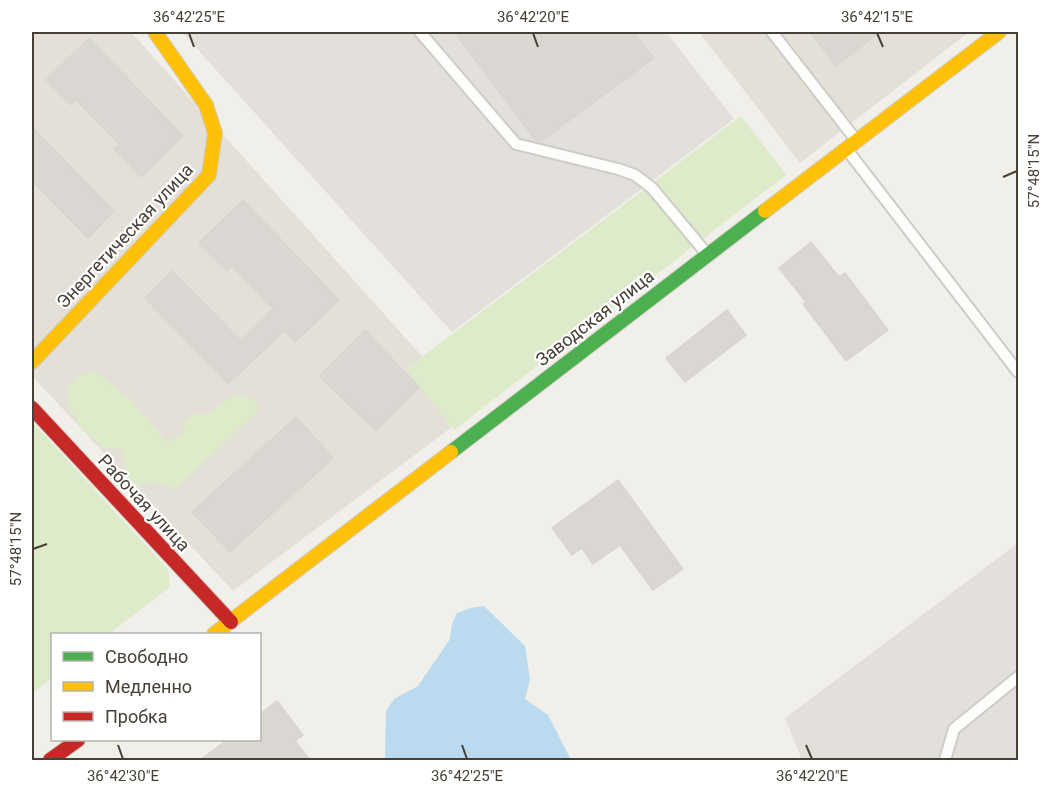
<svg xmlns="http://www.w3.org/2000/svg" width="1050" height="792" font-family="Roboto,sans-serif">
<rect width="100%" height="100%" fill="#f0efea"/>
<!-- residential -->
<path fill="#e4e0d7" d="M 32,32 L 131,32 L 472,412 L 233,591 L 32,376 Z
M 699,32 L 969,32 L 800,163 Z"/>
<!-- industrial -->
<path fill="#e3e0db" d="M 182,32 L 666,32 L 734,119 L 452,332 Z
M 1018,543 L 1018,760 L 802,760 L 785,718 Z"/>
<!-- green -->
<path fill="#ddebca" d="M 741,116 L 786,175 L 454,430 L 406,369 Z
M 96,372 L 130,399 L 168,443 L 183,432 L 185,421 L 193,414 L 207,414 L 230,397 C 244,397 256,395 259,410 L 175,489 L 152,481 L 136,487 L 128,478 L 121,449 L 103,448 L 80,427 L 70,409 L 68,389 L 79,376 Z
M 32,422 L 168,569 L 170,587 L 109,634 L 52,634 L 52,678 L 32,694 Z"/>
<!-- water -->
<path fill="#b9daef" d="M 484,606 L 525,646 L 530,680 L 525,699 L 548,715 L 571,760 L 385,760 L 386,711 L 394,699 L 418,686 L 450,639 L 452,624 L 457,613 L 471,608 Z"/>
<!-- building -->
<path fill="#dad7d2" stroke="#d8d6d0" stroke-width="1.5" d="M 454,32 L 634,32 L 654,58 L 540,142 L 536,141 Z
M 810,32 L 880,32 L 836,66 Z
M 89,38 L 183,136 L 141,177 L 114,149 L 119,144 L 76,100 L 71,105 L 46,80 Z
M 32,127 L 114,211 L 88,238 L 32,181 Z
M 243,200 L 339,300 L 295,342 L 284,331 L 228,384 L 145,298 L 172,271 L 241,341 L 273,309 L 232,266 L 227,271 L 199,243 Z
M 811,242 L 839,277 L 845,273 L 888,330 L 846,361 L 803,304 L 806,302 L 779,268 Z
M 727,310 L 746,335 L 685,382 L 666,358 Z
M 365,330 L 419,387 L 376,431 L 319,376 Z
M 296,417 L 333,458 L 230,552 L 192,512 Z
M 618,480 L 683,569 L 653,590 L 620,545 L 593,564 L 582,548 L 572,555 L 552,528 Z
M 277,701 L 303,735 L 295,741 L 310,760 L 200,760 L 227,740 L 260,740 L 260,714 Z"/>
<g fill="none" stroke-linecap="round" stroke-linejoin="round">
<defs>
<path id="lane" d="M 420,32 L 516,144 L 618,169 L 635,175 L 652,188 L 707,254
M 772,32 L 856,140
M 848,151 L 1018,372
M 945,760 L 954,729 L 1018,677"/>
<path id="fast" d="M 451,452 L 765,211"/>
<path id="slow" d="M 765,211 L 999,32
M 32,362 L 209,175 L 215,133 L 206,105 L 155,32
M 214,634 L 451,452"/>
<path id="jam" d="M 32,408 L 231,622
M 50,760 L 78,740"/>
</defs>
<!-- lane casing -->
<use href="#lane" stroke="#ceccc7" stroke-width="14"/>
<!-- fast casing -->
<use href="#fast" stroke="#d0ccc1" stroke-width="16"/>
<!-- slow casing -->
<use href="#slow" stroke="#d0ccc1" stroke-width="16"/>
<!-- jam casing -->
<use href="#jam" stroke="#d0ccc1" stroke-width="16"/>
<!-- lane -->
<use href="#lane" stroke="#fdfdfc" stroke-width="10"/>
<!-- fast -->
<use href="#fast" stroke="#4caf50" stroke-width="14"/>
<!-- slow -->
<use href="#slow" stroke="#ffc107" stroke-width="14"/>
<!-- jam -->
<use href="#jam" stroke="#c62828" stroke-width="14"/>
</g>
<!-- ticks -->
<path fill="none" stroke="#464036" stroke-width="2" d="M 189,33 L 194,47M 533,33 L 538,47M 877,33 L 883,47M 1003,177 L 1017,171M 33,549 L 47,544M 118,745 L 123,759M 462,745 L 467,759M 806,745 L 812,759"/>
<g text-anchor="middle" stroke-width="4.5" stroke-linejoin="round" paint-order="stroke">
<!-- street labels -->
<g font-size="18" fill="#464036" stroke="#fff">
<text transform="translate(125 236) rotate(-47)" y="6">Энергетическая улица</text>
<text transform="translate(595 318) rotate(-38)" y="6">Заводская улица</text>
<text transform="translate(144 503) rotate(47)" y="6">Рабочая улица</text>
</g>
</g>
<!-- border -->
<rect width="1050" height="792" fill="none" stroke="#ffffff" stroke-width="66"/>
<!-- legend -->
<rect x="51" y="633" width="210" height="108" fill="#ffffff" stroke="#b5b3af" stroke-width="1.5"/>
<rect x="63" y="652" width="30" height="9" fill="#4caf50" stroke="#b5b3af" stroke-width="1.5"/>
<text x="105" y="663" font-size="18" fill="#464036">Свободно</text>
<rect x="63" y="682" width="30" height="9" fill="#ffc107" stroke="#b5b3af" stroke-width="1.5"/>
<text x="105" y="693" font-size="18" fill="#464036">Медленно</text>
<rect x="63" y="712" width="30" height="9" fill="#c62828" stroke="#b5b3af" stroke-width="1.5"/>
<text x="105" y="723" font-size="18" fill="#464036">Пробка</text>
<rect x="33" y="33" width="984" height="726" fill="none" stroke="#464036" stroke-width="2"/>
<g font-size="15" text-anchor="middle" fill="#464036">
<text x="189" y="22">36°42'25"E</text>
<text x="533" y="22">36°42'20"E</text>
<text x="877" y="22">36°42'15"E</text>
<text transform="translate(1034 171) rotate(-90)" y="5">57°48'15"N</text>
<text transform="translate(16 549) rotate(-90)" y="5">57°48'15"N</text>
<text x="123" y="781">36°42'30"E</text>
<text x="467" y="781">36°42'25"E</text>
<text x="812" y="781">36°42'20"E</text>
</g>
</svg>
